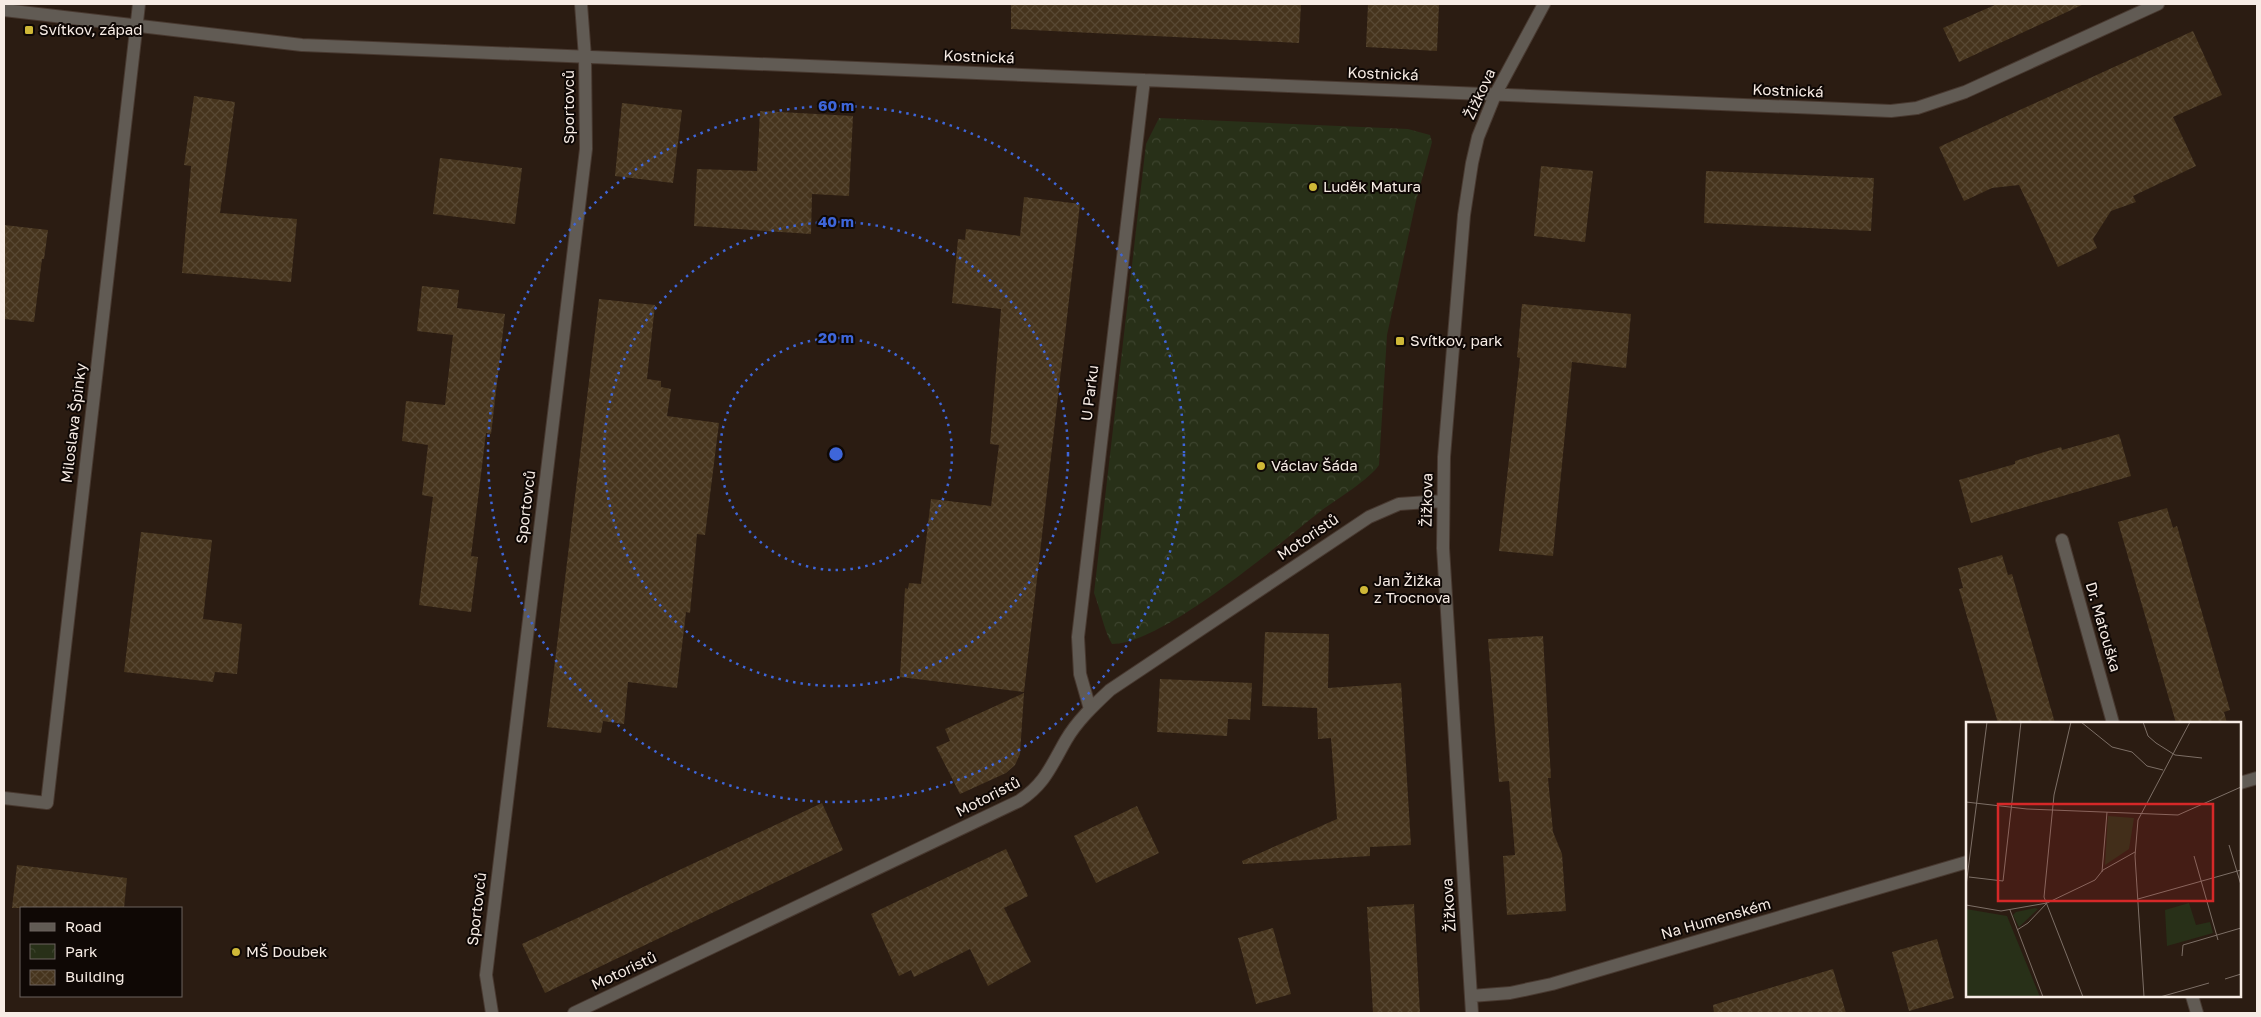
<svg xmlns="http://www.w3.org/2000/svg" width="2261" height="1017" font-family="'Golos Text',sans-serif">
<defs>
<pattern id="park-crowns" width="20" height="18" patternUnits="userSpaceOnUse" patternTransform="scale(1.25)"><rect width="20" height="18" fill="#283018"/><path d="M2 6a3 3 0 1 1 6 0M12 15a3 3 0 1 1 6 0" fill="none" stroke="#3d442e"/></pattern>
<pattern id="building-cross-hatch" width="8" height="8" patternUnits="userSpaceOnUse" patternTransform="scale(1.25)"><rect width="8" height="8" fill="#46341d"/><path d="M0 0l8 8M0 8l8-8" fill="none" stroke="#584833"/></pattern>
</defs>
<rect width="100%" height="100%" fill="#2b1c12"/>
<!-- park -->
<path fill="url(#park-crowns)" d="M 1159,118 L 1408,129 L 1430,135 L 1432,142 L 1416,201 L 1387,335 L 1379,465 C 1371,478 1336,500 1322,510 C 1279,544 1163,644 1112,644 C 1104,631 1100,608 1094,593 L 1146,144 Z"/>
<!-- building -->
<path fill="url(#building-cross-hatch)" d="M 1011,4 L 1301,4 L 1299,43 L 1011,29 Z
M 1368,4 L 1439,4 L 1437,51 L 1366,47 Z
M 1997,4 L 2084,4 L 1959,62 L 1943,28 Z
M 2193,31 L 2222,95 L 2173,117 L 2196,166 L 2133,196 L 2136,202 L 2111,211 L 2093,239 L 2097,248 L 2058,267 L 2019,185 L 1992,188 L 1964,201 L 1939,147 Z
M 194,96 L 235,102 L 220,213 L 297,219 L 291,282 L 182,273 L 191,166 L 184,165 Z
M 622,103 L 682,110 L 673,183 L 615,176 Z
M 760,111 L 853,116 L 849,196 L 812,194 L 811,234 L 694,226 L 697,169 L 757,171 Z
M 440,158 L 522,168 L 515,224 L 433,214 Z
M 1541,166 L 1593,171 L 1585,242 L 1534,236 Z
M 1706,171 L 1874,178 L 1871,231 L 1704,223 Z
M 1024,197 L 1080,204 L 1024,692 L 900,677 L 905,588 L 908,589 L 909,583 L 921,584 L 931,499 L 991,506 L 999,445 L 990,444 L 1001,309 L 952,303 L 958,239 L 965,240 L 966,229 L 1020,236 Z
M 4,225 L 48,230 L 44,259 L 42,259 L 34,322 L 4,319 Z
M 422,286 L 459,290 L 457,308 L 505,314 L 491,434 L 486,433 L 471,556 L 478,557 L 471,612 L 419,605 L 433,497 L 422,495 L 428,445 L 402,441 L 406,401 L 445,405 L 453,335 L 417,331 Z
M 599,299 L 655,305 L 647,379 L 661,381 L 661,387 L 671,389 L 667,416 L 719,423 L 705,535 L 697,534 L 690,613 L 686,612 L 677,688 L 628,682 L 624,724 L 603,721 L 601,733 L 547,727 Z
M 1522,304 L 1631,314 L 1626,368 L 1572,362 L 1553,556 L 1499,551 L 1520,358 L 1517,357 Z
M 2119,434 L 2131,476 L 1971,523 L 1959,480 L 2015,464 L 2015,461 L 2061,447 L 2062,450 Z
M 2167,508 L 2173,528 L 2177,526 L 2230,710 L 2224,712 L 2227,723 L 2176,723 L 2118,522 Z
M 141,532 L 212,540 L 203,619 L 242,624 L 237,674 L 215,672 L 213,682 L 124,672 Z
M 2002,555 L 2008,575 L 2012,574 L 2055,723 L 1998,723 L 1959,589 L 1963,588 L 1958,568 Z
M 1265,632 L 1329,634 L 1328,688 L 1401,683 L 1411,845 L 1370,847 L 1370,856 L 1243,864 L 1242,861 L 1337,819 L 1331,738 L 1318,739 L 1317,708 L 1262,706 Z
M 1543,636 L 1551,778 L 1548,778 L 1553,832 L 1562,854 L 1566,911 L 1507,915 L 1503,856 L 1515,855 L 1509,781 L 1499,782 L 1488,639 Z
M 1160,679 L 1252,683 L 1250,720 L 1228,719 L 1227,736 L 1157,732 Z
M 1024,693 L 1020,754 L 1015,765 L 1006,773 L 960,794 L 936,747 L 950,741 L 945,729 Z
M 822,803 L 843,850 L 545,993 L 522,944 Z
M 1137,806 L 1159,853 L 1096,883 L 1074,836 Z
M 1006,849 L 1028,896 L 1004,908 L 1031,962 L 988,986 L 970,949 L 914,977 L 911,970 L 899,976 L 871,914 Z
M 17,865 L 127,878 L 124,908 L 12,908 Z
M 1414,904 L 1420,1013 L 1373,1013 L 1367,907 Z
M 1273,928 L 1291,994 L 1256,1004 L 1238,938 Z
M 1937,939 L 1954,998 L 1909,1011 L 1892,952 Z
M 1833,969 L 1846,1013 L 1714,1013 L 1713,1005 Z"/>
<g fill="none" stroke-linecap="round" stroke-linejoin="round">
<defs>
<path id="minor" d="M 4,10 L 302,45 L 1891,111 L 1917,108 L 1965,92 L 2158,4
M 2062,540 L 2113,723
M 1090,709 L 1080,674 L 1078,637 L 1144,80
M 2240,783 L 2257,778
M 4,798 L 47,803 L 139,4
M 1471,996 L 1510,993 L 1552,984 L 1967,862
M 2192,996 L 2197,1013
M 492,1013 L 486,975 L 586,149 L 585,57 L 581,4
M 574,1013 L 1019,801 C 1045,784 1051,766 1066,740 C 1077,721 1094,705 1110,690 L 1369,517 L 1399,504 L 1442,501
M 1472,1013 L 1443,548 L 1444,457 L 1464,215 L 1472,163 L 1478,137 L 1495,95 L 1544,4"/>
</defs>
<!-- minor casing -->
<use href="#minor" stroke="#483930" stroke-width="14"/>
<!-- minor -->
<use href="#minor" stroke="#615b54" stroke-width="12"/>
</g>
<!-- distance rings -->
<g fill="none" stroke="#3e66da" stroke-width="2.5" stroke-dasharray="2.5 5">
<circle cx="836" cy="454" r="116"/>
<circle cx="836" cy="454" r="232"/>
<circle cx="836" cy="454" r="348"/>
</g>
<!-- markers -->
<g fill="#cfb837" stroke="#0f0805" stroke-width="2">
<rect x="24" y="25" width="10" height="10" rx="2.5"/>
<circle cx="1313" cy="187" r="5"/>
<rect x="1395" y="336" width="10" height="10" rx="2.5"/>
<circle cx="1261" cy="466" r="5"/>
<circle cx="1364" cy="590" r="5"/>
<circle cx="236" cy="952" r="5"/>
</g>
<g text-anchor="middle" stroke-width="4" stroke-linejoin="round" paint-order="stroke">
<!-- poi labels -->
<g font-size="15" fill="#f7ece5" stroke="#0f0805" text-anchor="start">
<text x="39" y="35">Svítkov, západ</text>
<text x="1323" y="192">Luděk Matura</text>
<text x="1410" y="346">Svítkov, park</text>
<text x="1271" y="471">Václav Šáda</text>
<text x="1374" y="586">Jan Žižka<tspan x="1374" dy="17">z Trocnova</tspan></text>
<text x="246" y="957">MŠ Doubek</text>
</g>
<!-- street labels -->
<g font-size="15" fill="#f7ece5" stroke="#0f0805">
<text transform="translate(979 57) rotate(2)" y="5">Kostnická</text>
<text transform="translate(1383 74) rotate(2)" y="5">Kostnická</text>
<text transform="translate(1788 91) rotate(2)" y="5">Kostnická</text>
<text transform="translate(1480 94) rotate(-65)" y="5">Žižkova</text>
<text transform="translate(569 107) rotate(-90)" y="5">Sportovců</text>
<text transform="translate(1090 393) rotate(-83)" y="5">U Parku</text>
<text transform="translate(74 423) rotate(-83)" y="5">Miloslava Špinky</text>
<text transform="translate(1427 500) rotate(-89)" y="5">Žižkova</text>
<text transform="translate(526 507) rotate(-83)" y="5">Sportovců</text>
<text transform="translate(1308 537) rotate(-34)" y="5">Motoristů</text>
<text transform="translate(2103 627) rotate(74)" y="5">Dr. Matouška</text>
<text transform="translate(988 797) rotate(-27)" y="5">Motoristů</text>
<text transform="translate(1449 905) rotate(-94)" y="5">Žižkova</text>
<text transform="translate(477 909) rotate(-83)" y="5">Sportovců</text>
<text transform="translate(1716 919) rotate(-16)" y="5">Na Humenském</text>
<text transform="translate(624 971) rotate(-25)" y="5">Motoristů</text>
</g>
</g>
<!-- overview -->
<g transform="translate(1966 722)">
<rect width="275" height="275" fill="#2b1c12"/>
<path d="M 223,181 L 230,203 L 244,200 L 247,211 L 201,224 L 199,188 Z" fill="#283018"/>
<path d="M 142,94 L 168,96 L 163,127 L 139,143 ZM 69,186 L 72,187 L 53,205 L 47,193 L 50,190 Z" fill="#283018"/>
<path d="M 0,187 L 41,194 L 74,275 L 0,275 Z" fill="#283018"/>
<path fill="none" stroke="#7d6f66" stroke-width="1" d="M 105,0 L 88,73 L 78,175 L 117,275M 115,0 L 146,25 L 166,30 L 181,44 L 197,48M 177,0 L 182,14 L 190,21 L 209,33 L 236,36M 0,80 L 61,87 L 212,93 L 275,65M 263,123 L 275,163M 228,134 L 252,218M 136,150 L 141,90M 3,155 L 37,159 L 55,0M 0,164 L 21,0M 172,177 L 275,148M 0,183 L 35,189 L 81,181 L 129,158 L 137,148 L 169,130M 44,188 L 77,275M 51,208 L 62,201 L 81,181M 216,234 L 217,223 L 275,206M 259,257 L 275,252M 178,275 L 169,134 L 172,98 L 224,0M 194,275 L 243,261"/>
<path fill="#d62828" fill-opacity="0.15" stroke="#d62828" stroke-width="2.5" d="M 32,82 L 247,82 L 247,179 L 32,179 Z"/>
<rect width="275" height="275" fill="none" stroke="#f7ece5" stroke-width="2.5"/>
</g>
<circle cx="836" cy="454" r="8" fill="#3e66da" stroke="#0f0805" stroke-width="2.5"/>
<g font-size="15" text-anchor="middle" font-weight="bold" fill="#3e66da" stroke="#0f0805" stroke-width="4" stroke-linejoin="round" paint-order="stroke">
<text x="836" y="111">60 m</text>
<text x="836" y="227">40 m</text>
<text x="836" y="343">20 m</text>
</g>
<!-- border -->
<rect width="2261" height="1017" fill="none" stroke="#f7ece5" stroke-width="10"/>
<!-- legend -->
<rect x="20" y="907" width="162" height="90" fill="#0f0805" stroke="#6c635f"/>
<rect x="30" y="923" width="25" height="8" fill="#615b54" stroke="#6c635f"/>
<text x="65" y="932" font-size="15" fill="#f7ece5">Road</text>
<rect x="30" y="944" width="25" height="15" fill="url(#park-crowns)" stroke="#6c635f"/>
<text x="65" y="957" font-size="15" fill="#f7ece5">Park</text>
<rect x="30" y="970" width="25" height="15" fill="url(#building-cross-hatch)" stroke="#6c635f"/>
<text x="65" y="982" font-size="15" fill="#f7ece5">Building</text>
</svg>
